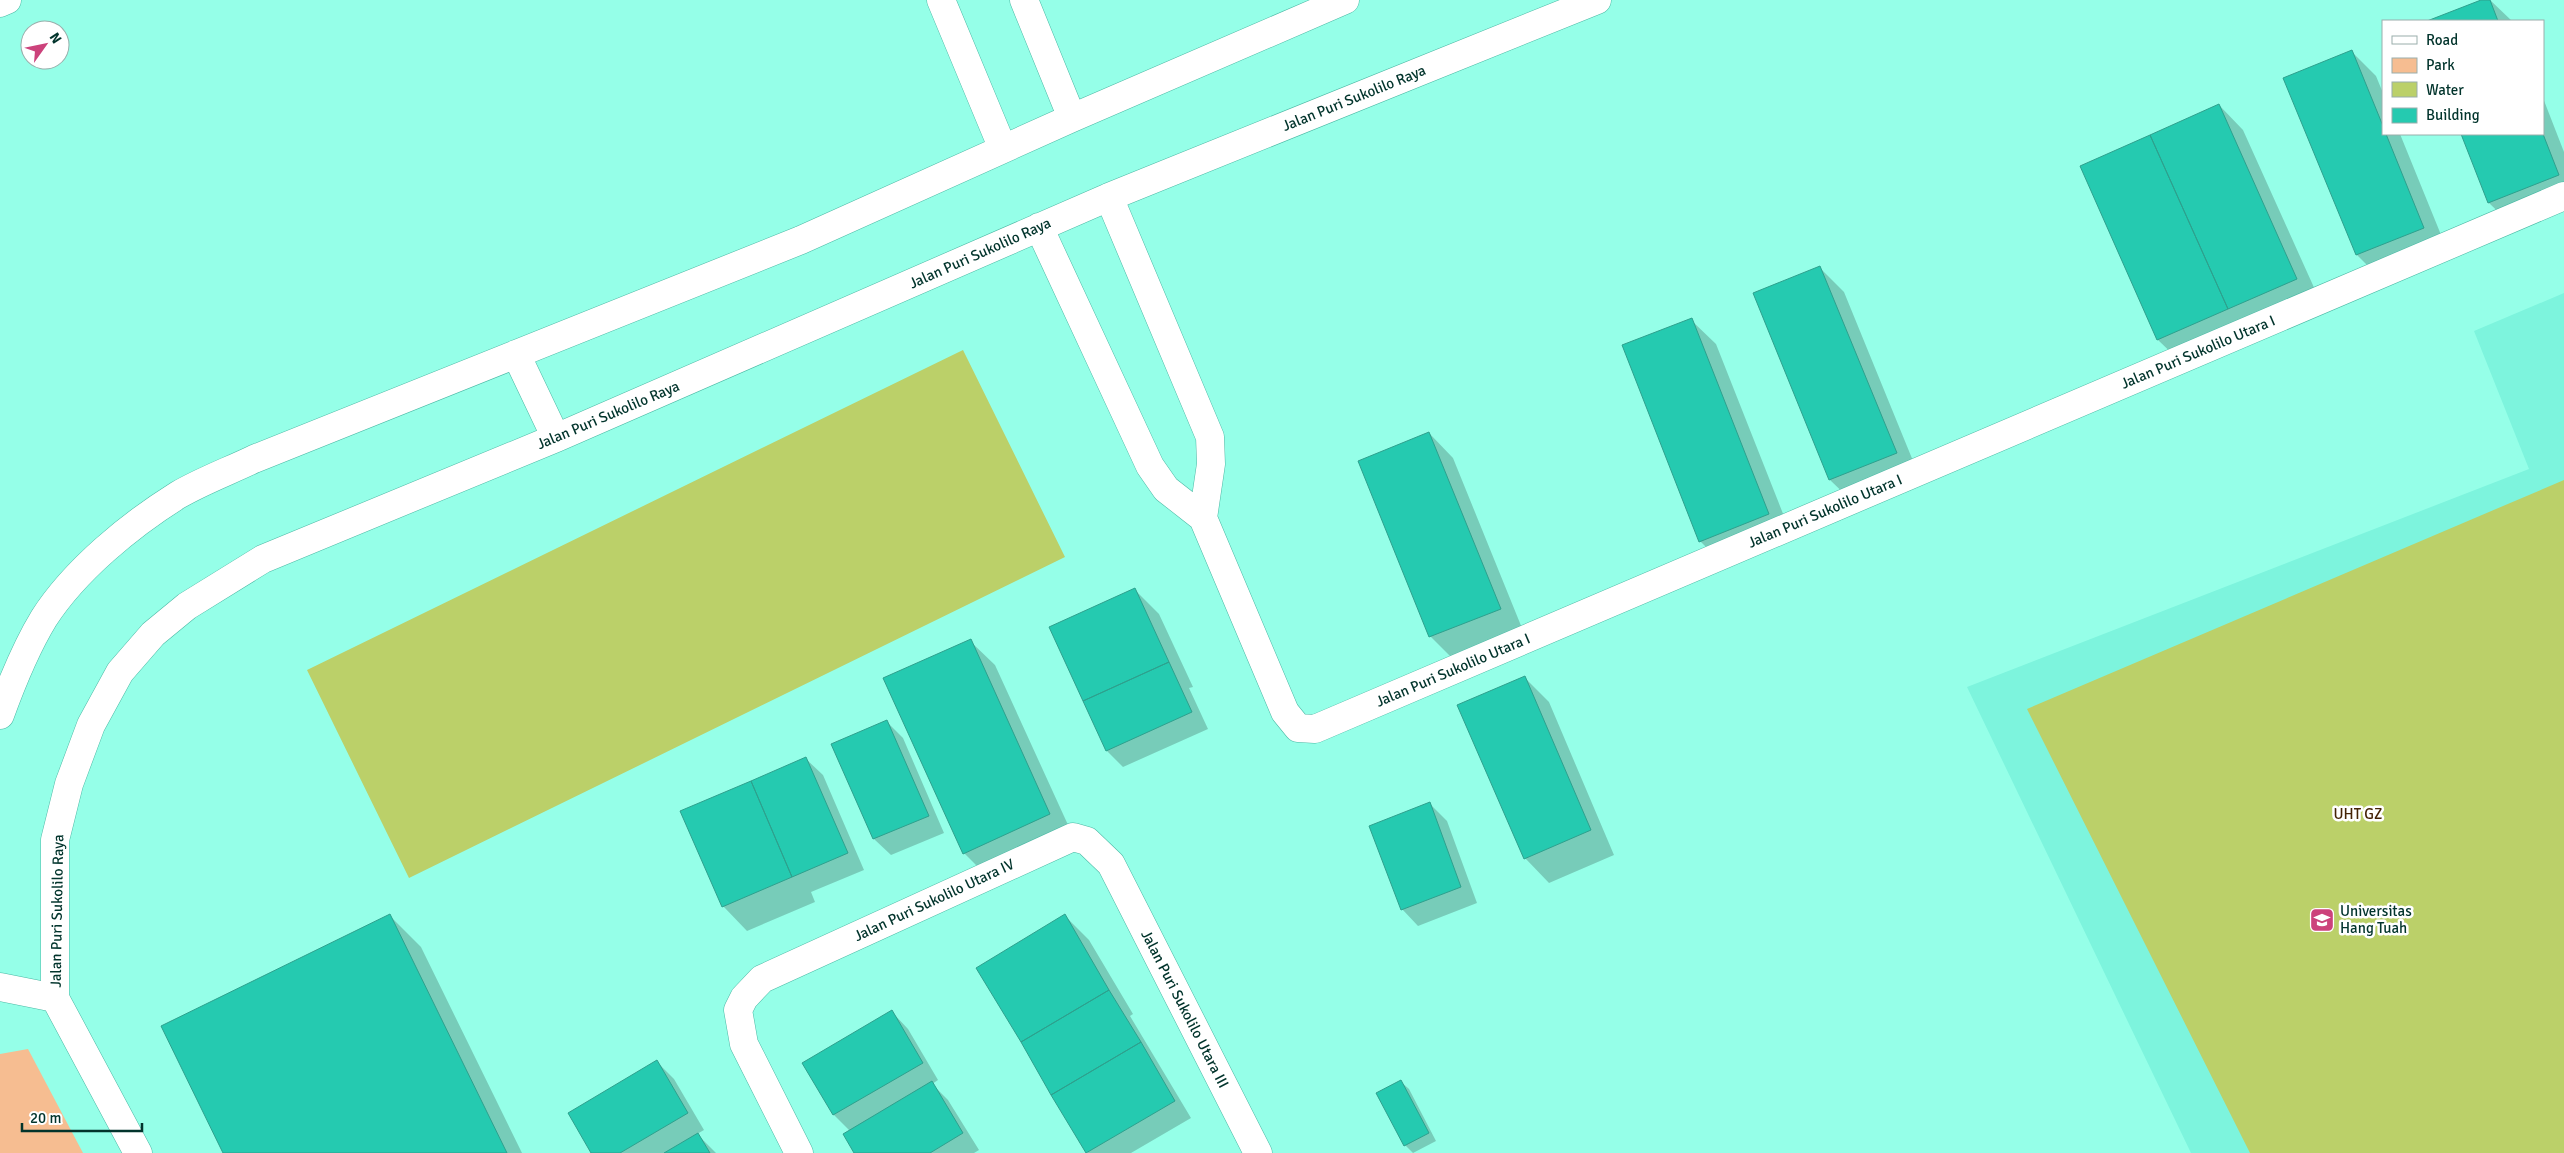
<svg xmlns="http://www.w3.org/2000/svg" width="2564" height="1153" font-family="Signika,sans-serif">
<rect width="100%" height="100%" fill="#95ffe8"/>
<!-- built -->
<path fill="#7df4dd" d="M 2564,293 L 2564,1153 L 2191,1153 L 1967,687 L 2529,469 L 2474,331 Z"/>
<!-- green -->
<path fill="#f6bd91" d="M 28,1049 L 83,1153 L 0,1153 L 0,1054 Z"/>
<!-- water -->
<path fill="#bbd069" d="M 963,350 L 1065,557 L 409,878 L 307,670 Z
M 2564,480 L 2564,1153 L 2250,1153 L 2027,709 Z"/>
<!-- shadow -->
<path fill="#0003" d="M 2484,0 L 2490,0 L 2512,21 L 2431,21 Z
M 2352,52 L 2376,76 L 2383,93 L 2383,134 L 2400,134 L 2448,252 L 2381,279 L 2357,255 L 2285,79 Z
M 2543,98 L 2564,152 L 2564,207 L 2514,227 L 2489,203 L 2462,134 L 2543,134 Z
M 2219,105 L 2243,130 L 2321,303 L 2183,364 L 2158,340 L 2082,166 Z
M 1820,268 L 1844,292 L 1920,478 L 1855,504 L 1830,480 L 1755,294 Z
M 1691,320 L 1716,344 L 1793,539 L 1725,566 L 1700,541 Z
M 1429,433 L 1453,458 L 1524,633 L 1455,661 L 1430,636 Z
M 1135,590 L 1159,614 L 1193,687 L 1189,688 L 1208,729 L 1123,767 L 1107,751 Z
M 970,641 L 995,665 L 1074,838 L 988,877 L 964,853 Z
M 1525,678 L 1549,702 L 1614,855 L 1549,883 L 1525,858 Z
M 887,722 L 903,738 L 944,833 L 891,855 L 874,839 L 833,744 Z
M 806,759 L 823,775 L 864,870 L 811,892 L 815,902 L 747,931 L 723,906 Z
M 1430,804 L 1447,821 L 1477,903 L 1418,926 L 1402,909 Z
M 390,916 L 421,947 L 522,1153 L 224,1153 Z
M 1065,916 L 1089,940 L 1133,1014 L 1130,1016 L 1191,1118 L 1131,1153 L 1088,1153 L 978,968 Z
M 892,1012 L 908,1029 L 938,1080 L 932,1084 L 948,1100 L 979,1150 L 974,1153 L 856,1153 L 850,1131 L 834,1115 L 804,1063 Z
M 657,1062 L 674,1079 L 704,1130 L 697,1134 L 716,1153 L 593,1153 Z
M 1400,1081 L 1409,1089 L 1436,1141 L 1413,1153 L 1405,1145 Z"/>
<!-- building -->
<path fill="#25cab0" stroke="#2ea08d" d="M 2481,0 L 2490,0 L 2498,21 L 2427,21 Z
M 2352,50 L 2383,126 L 2383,134 L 2386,134 L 2424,228 L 2356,255 L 2283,78 Z
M 2219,104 L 2297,279 L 2228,309 L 2150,135 Z
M 2461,134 L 2543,134 L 2559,175 L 2488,203 Z
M 2150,135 L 2228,309 L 2157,340 L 2080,166 Z
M 1820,266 L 1897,453 L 1829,480 L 1753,293 Z
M 1692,318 L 1769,514 L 1699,542 L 1622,345 Z
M 1429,432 L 1501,609 L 1429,637 L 1358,461 Z
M 1135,588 L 1169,662 L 1083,701 L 1049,627 Z
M 971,639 L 1050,814 L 963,854 L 883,678 Z
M 1169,662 L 1192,712 L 1106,751 L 1083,701 Z
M 1525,676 L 1591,830 L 1524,859 L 1457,705 Z
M 887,720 L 929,816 L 873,839 L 831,744 Z
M 806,757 L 848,853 L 792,877 L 751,781 Z
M 751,781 L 792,877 L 722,907 L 680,811 Z
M 1430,802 L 1461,887 L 1401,910 L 1369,826 Z
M 390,914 L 507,1153 L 223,1153 L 161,1026 Z
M 1065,914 L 1109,990 L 1021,1042 L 976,968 Z
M 1109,990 L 1141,1042 L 1051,1095 L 1021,1042 Z
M 892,1010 L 923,1063 L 833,1115 L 802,1063 Z
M 1141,1042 L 1175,1101 L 1086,1153 L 1051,1095 Z
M 657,1060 L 688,1113 L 620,1153 L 591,1153 L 568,1113 Z
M 1401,1080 L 1429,1133 L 1404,1146 L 1376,1093 Z
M 932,1081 L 963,1133 L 930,1153 L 854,1153 L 843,1134 Z
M 698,1133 L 710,1153 L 664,1153 Z"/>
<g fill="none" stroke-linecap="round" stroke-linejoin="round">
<defs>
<path id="minor" d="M 941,0 L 1003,149
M 1024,0 L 1072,118
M 0,3 L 7,0
M 1039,227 L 1150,466 L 1166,489 L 1203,518 L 1211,464 L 1210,437 L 1109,197
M 516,354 L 556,438
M 1203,518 L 1285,712 L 1298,728 L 1315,729 L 2564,196
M 0,715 C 12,682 25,649 44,618 C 75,570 130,525 178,495 C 202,481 229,471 254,459 L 801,240 L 1072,118 L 1345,0
M 0,987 L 55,998
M 138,1153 L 55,998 L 55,840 L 69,784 L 91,725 L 120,672 L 153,634 L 187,606 L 263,559 L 556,438 L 1109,197 L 1597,0
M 799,1153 L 744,1044 L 738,1010 L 744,998 L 762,979 L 1073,837 L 1087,841 L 1111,864 L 1258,1153"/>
</defs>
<!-- minor casing -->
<use href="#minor" stroke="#4bb8a4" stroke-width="29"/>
<!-- minor -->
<use href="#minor" stroke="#fff" stroke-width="28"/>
</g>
<!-- icons -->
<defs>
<symbol id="university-square" viewBox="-11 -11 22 22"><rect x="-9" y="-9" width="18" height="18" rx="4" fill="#cc427b" stroke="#fff"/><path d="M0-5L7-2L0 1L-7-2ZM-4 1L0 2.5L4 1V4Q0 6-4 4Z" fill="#fff"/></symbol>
</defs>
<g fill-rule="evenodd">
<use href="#university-square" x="2308" y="906" width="28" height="28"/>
</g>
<g text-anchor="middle" stroke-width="5" stroke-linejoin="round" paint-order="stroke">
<!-- street labels -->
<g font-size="15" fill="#02342c" stroke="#fff">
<text transform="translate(1354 98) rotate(-22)" y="5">Jalan Puri Sukolilo Raya</text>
<text transform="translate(980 253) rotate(-24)" y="5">Jalan Puri Sukolilo Raya</text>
<text transform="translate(2198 352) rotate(-23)" y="5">Jalan Puri Sukolilo Utara I</text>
<text transform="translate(608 415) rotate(-23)" y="5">Jalan Puri Sukolilo Raya</text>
<text transform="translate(1825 511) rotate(-23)" y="5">Jalan Puri Sukolilo Utara I</text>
<text transform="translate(1453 670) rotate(-23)" y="5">Jalan Puri Sukolilo Utara I</text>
<text transform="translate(934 900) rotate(-25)" y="5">Jalan Puri Sukolilo Utara IV</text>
<text transform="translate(57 911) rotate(-89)" y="5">Jalan Puri Sukolilo Raya</text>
<text transform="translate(1185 1009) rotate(63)" y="5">Jalan Puri Sukolilo Utara III</text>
</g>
<!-- park labels -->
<g font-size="15" fill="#442305" stroke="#fff">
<text x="2358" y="819">UHT GZ</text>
</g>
<!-- poi labels -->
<g font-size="15" fill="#02342c" stroke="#fff" text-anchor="start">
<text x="2340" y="916">Universitas<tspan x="2340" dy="17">Hang Tuah</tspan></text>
</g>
</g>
<!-- legend -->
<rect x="2382" y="20" width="162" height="115" fill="#ffffff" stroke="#9aaeab"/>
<rect x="2392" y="36" width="25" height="8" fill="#ffffff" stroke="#9aaeab"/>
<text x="2426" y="45" font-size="15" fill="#02342c">Road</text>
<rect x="2392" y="58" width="25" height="15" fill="#f6bd91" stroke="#9aaeab"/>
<text x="2426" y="70" font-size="15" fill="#02342c">Park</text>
<rect x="2392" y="82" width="25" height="15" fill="#bbd069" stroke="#9aaeab"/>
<text x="2426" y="95" font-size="15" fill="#02342c">Water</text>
<rect x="2392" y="108" width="25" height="15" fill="#25cab0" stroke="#9aaeab"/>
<text x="2426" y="120" font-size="15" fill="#02342c">Building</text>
<!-- north arrow -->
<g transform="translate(45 45) rotate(57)"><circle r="24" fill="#ffffff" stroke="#9aaeab"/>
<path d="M0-4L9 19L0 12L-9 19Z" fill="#cc427b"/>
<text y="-8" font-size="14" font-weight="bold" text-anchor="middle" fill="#02342c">N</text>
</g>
<!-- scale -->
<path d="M22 1123v8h120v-8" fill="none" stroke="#02342c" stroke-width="2.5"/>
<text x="30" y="1123" font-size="15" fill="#02342c" stroke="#ffffff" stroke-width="4" paint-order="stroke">20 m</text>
</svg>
